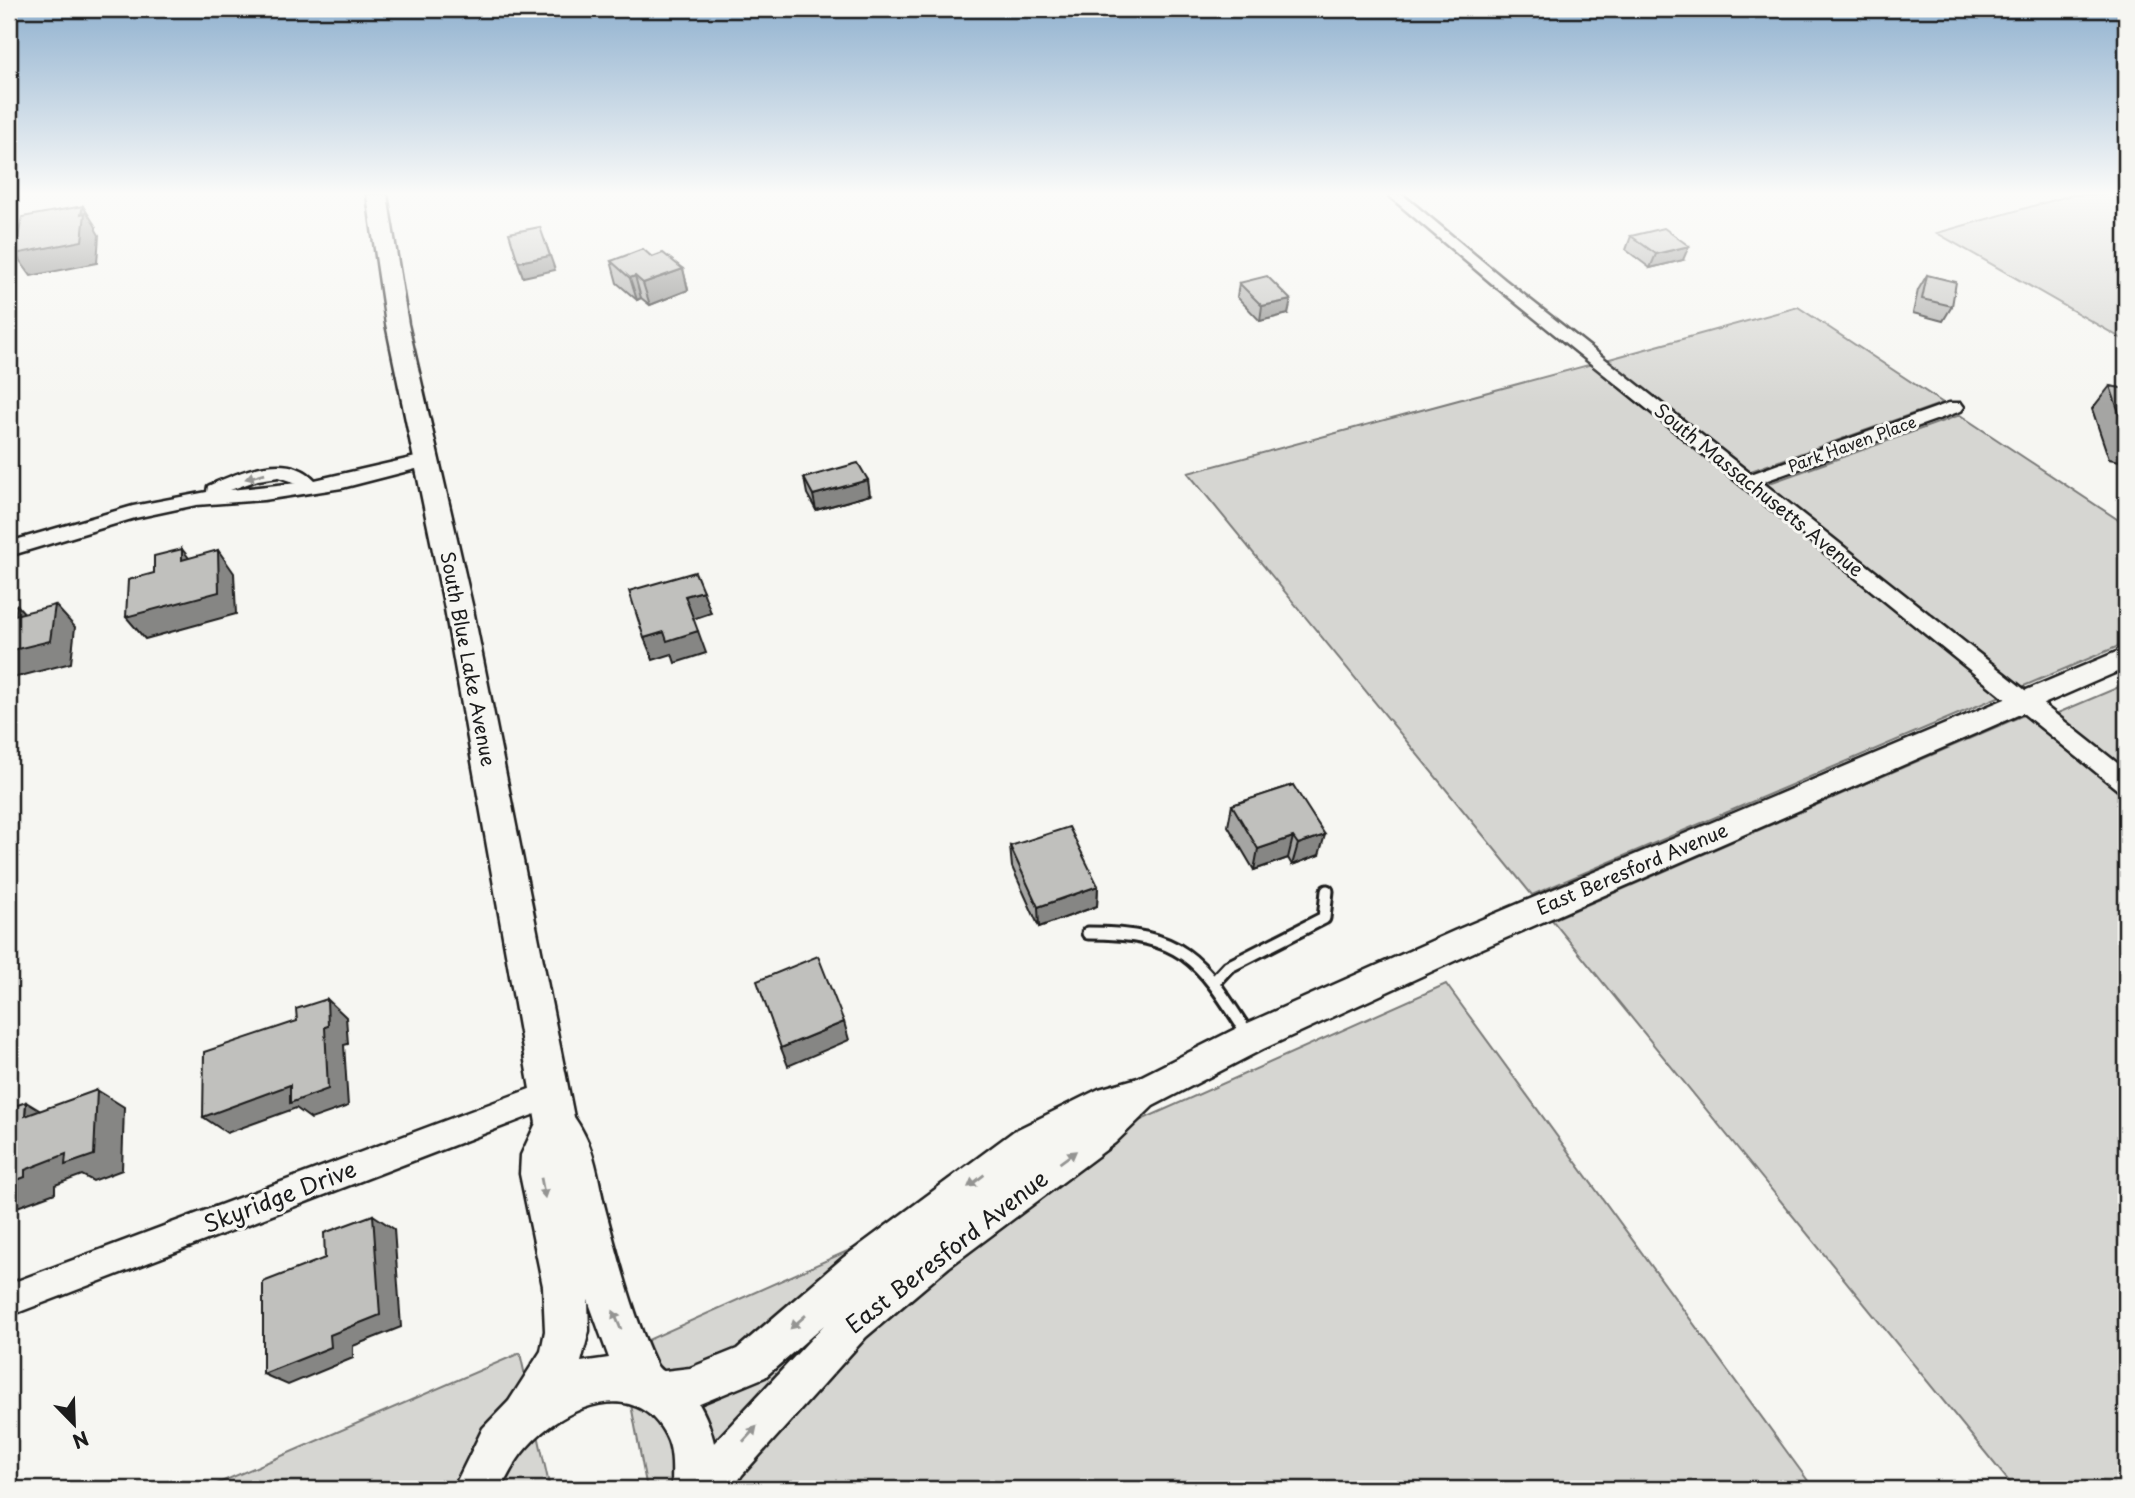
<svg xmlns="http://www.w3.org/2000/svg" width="2135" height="1498" font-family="'Playpen Sans',sans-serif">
<rect width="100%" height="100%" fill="#f6f6f2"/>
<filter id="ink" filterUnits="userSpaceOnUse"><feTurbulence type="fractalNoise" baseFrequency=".0143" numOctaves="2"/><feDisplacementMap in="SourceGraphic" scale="14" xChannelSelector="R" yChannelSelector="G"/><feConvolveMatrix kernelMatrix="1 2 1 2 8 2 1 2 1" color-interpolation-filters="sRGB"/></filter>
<g filter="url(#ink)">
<!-- green -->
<path fill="#d6d6d2" stroke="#797977" stroke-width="2" d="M 2072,195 L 2126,195 L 2126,341 L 1937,233 Z
M 1798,307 L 1943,403 L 1748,472 L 1606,360 Z
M 1592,364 L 2003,695 L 1532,895 L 1188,473 Z
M 1960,415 L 2126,525 L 2126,643 L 2019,688 L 1764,485 Z
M 2126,684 L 2126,772 L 2053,715 Z
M 2026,714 L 2126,794 L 2126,1489 L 2015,1489 L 1552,920 Z
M 1446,984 L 1814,1489 L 647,1489 L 621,1352 Z
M 520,1353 L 550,1489 L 205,1489 Z"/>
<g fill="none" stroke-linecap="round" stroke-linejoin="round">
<defs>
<path id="service" d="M 1088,933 C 1185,933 1200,960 1249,1036
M 1214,982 L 1228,967 L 1324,918 L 1327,891"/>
<path id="minor" d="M 1388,195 L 1403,195 L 1505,280 L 1751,474 L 1949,403 L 1961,403 L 1964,407 L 1961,411 L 1762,482 L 2126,770 L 2126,792 L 2118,790 L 1495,286 Z
M 429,454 L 435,456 L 438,460 L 435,464 L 342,488 L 264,500 L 196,505 L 135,518 L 9,556 L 9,542 L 133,506 L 207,492 L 208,486 C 240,472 287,450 315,480 ZM 279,477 L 297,483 L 230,490 L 258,480 Z
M 551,1081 L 561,1084 L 565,1094 L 561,1104 L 9,1316 L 9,1284 Z"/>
<path id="tertiary" d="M 2126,648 L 2126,668 L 1476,951 L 1263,1049 L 1153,1106 L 1115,1143 L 949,1267 L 866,1337 L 742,1475 L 733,1489 L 689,1489 L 712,1445 L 824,1325 L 765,1377 L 690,1408 L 656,1412 L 642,1406 L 636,1392 L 642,1378 L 656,1372 L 690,1368 L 737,1349 L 844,1257 L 1014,1131 L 1099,1089 L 1138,1078 L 1239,1027 L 1454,931 Z"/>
<path id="secondary" d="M 367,195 L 387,195 L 408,324 L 473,609 L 574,1117 C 597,1151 596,1174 606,1212 C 620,1263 633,1316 656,1364 C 660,1373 673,1375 681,1382 C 711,1409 718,1451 720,1489 L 672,1489 C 672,1473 674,1451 666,1436 C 636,1376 564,1407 530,1444 C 517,1457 509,1473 501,1489 L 453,1489 L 483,1428 L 509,1401 L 541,1351 L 545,1331 L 543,1286 L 520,1174 L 521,1155 L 536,1123 L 445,609 L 386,324 ZM 588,1300 L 609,1358 L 581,1362 L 589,1331 Z"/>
</defs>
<!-- service casing -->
<use href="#service" stroke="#1c1c1c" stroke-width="17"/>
<!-- minor casing -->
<use href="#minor" stroke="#1c1c1c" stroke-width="5"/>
<!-- tertiary casing -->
<use href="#tertiary" stroke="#1c1c1c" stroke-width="5"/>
<!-- secondary casing -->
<use href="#secondary" stroke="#1c1c1c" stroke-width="5"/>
<!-- service -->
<use href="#service" stroke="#f6f6f2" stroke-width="11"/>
<!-- minor -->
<use href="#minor" fill="#f6f6f2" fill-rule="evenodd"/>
<!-- tertiary -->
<use href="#tertiary" fill="#f6f6f2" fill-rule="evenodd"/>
<!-- secondary -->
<use href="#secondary" fill="#f6f6f2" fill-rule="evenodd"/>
</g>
<!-- wall -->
<path fill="#a5a5a3" stroke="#1c1c1c" stroke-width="2" d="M 1631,236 L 1683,260 L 1650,268 L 1626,250 Z
M 652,257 L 683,269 L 688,290 L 650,305 L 641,298 L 637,300 L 617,283 L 611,261 Z
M 1927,275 L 1952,306 L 1943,321 L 1913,313 L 1918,290 Z
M 1239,283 L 1288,314 L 1260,321 L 1237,297 Z
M 2110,386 L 2126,389 L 2126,462 L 2109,459 L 2092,409 Z
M 804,478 L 870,495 L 816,510 L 807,494 Z
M 1293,785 L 1319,855 L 1292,865 L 1288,858 L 1254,870 L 1228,826 L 1232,805 Z
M 1010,846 L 1098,886 L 1097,906 L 1039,927 L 1012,867 Z"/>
<!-- shaded-wall -->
<path fill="#868684" stroke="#1c1c1c" stroke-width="2" d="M 83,206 L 96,227 L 96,230 L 99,235 L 97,263 L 31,276 L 15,254 L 81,214 Z
M 545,241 L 555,270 L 523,277 L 518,262 Z
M 1689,246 L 1683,260 L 1650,268 L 1656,254 Z
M 683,269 L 688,290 L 650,305 L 643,283 Z
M 635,276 L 641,298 L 637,300 L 630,278 Z
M 1291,300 L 1288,314 L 1260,321 L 1262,306 Z
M 9,451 L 12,454 L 9,472 Z
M 868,480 L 870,495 L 816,510 L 813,495 Z
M 182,549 L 199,571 L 182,560 Z
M 218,550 L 234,573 L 236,614 L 145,639 L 126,617 Z
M 703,591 L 711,613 L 693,619 L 685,596 Z
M 17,605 L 38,628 L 15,615 Z
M 55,605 L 75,627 L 71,663 L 9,679 L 9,651 Z
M 698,631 L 706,653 L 675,663 L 672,654 L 653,660 L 644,638 L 664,632 Z
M 1325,835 L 1319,855 L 1292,865 L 1298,844 Z
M 1293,837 L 1288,858 L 1254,870 L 1258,849 Z
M 1098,886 L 1097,906 L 1039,927 L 1038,907 Z
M 327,999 L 346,1017 L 348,1044 L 344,1045 L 348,1106 L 311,1119 L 296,1108 L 227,1133 L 203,1117 L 325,1027 Z
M 844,1022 L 849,1040 L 788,1066 L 781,1048 Z
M 97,1090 L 124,1107 L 122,1170 L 93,1181 L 82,1175 L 55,1185 L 55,1193 L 9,1210 L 9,1183 L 25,1170 Z
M 26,1102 L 54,1119 L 25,1116 Z
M 373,1215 L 394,1229 L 401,1327 L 353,1346 L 353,1358 L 288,1385 L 263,1374 Z"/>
<!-- building -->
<path fill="#c0c0bd" stroke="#1c1c1c" stroke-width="2" d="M 83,206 L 81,214 L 85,213 L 82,241 L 15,254 L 22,217 Z
M 540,227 L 550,256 L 518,262 L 509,233 Z
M 1664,228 L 1689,246 L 1656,254 L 1631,236 Z
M 643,249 L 652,257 L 663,253 L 683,269 L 643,283 L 635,276 L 630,278 L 611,261 Z
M 1927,275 L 1956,282 L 1952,306 L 1922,299 Z
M 1267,276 L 1291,300 L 1262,306 L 1239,283 Z
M 2110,386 L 2126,389 L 2126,433 Z
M 858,463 L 868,480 L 813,495 L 804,478 Z
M 182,549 L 182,560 L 218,550 L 219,592 L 126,617 L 128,580 L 154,573 L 154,556 Z
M 695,572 L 703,591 L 685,596 L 698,631 L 667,641 L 664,632 L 644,638 L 629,591 Z
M 17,605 L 15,615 L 55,605 L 50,641 L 9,651 L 9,607 Z
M 1293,785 L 1325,835 L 1298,844 L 1293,837 L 1258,849 L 1232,805 Z
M 1069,827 L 1098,886 L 1038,907 L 1010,846 Z
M 818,956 L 844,1022 L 781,1048 L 757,981 Z
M 327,999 L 328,1026 L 325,1027 L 328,1089 L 290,1103 L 290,1085 L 203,1117 L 204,1052 L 297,1021 L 296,1009 Z
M 97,1090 L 94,1155 L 65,1165 L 66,1154 L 25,1170 L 25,1177 L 9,1183 L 9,1108 L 26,1102 L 25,1116 Z
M 373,1215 L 380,1315 L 330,1335 L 331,1347 L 263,1374 L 263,1282 L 325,1258 L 324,1233 Z"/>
<!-- one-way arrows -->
<defs><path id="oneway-solid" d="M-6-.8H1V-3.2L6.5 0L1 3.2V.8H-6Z" transform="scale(1.75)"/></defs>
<g fill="#949492">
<use href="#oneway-solid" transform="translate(255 476) rotate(164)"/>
<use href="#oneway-solid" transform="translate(1068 1157) rotate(-36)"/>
<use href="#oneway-solid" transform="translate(976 1181) rotate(143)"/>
<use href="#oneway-solid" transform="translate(543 1188) rotate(79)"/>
<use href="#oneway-solid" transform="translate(617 1320) rotate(-113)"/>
<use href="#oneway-solid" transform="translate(798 1322) rotate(139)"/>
<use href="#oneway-solid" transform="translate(750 1434) rotate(-48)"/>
</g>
</g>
<!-- sky -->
<linearGradient id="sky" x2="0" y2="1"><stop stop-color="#90b1cf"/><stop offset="0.48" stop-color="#fbfbf9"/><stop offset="1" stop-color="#fbfbf9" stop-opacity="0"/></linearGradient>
<rect width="2135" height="404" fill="url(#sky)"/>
<g text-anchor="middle" stroke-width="6" stroke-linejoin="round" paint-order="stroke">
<!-- far-street labels -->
<g font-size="16" fill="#1c1c1c" stroke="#f6f6f2">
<text transform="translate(1852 444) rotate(-20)" y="6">Park Haven Place</text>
</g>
<!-- street labels -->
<g font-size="19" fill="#1c1c1c" stroke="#f6f6f2">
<text transform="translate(1759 490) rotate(39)" y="7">South Massachusetts Avenue</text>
<text transform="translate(468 659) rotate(79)" y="7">South Blue Lake Avenue</text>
<text transform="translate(1632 869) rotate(-23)" y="7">East Beresford Avenue</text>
</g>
<!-- near-street labels -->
<g font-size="23" fill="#1c1c1c" stroke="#f6f6f2">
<text transform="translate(280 1197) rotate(-21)" y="8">Skyridge Drive</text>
<text transform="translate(947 1252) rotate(-38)" y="8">East Beresford Avenue</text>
</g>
</g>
<!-- margin -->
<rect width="2135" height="1498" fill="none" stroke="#f6f6f2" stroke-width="35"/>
<rect x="18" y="18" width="2100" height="1463" fill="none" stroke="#1c1c1c" stroke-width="2.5" filter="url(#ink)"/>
<!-- north arrow -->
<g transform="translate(74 1424) rotate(157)" stroke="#f6f6f2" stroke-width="5" paint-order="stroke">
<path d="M0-5L12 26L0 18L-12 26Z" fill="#1c1c1c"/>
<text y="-10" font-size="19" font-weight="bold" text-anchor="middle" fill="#1c1c1c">N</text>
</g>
</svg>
